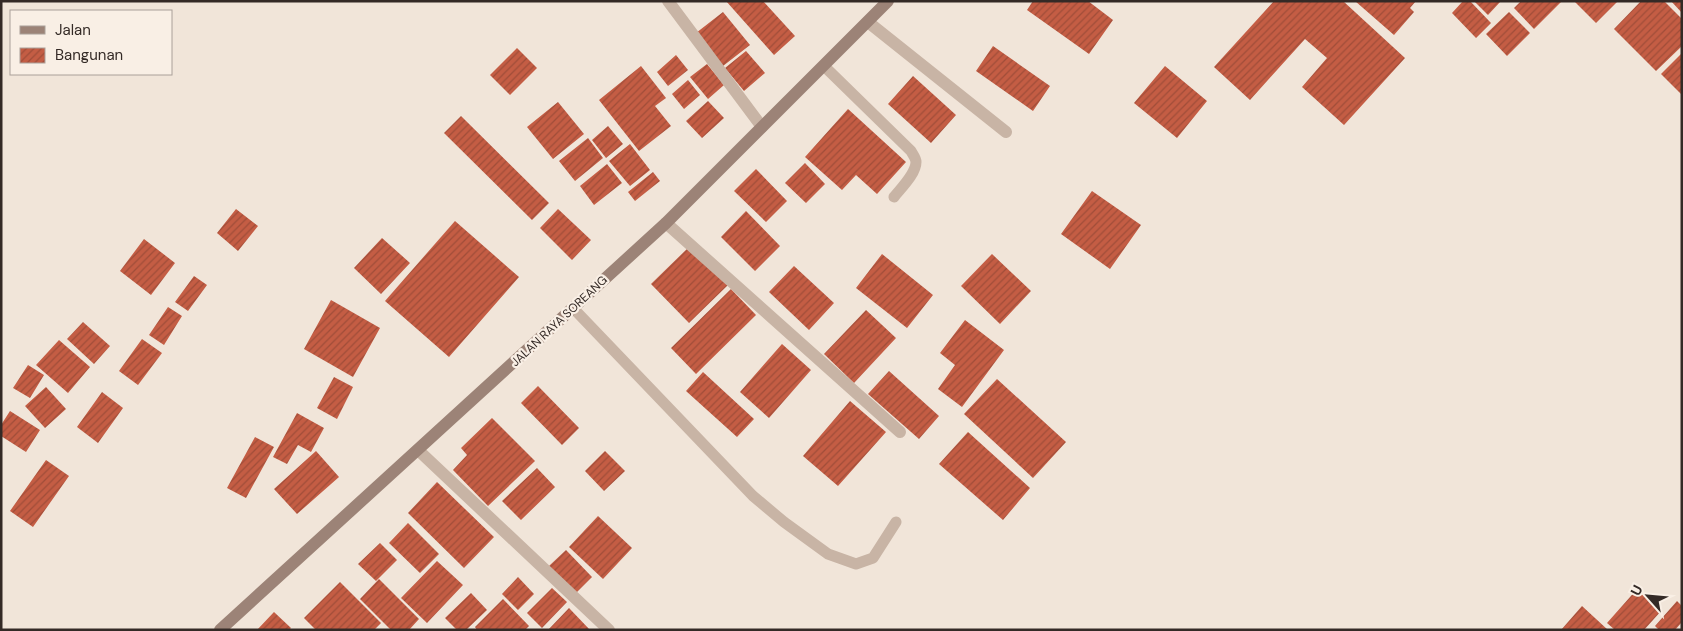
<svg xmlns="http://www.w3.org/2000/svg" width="1683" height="631" font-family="'DM Sans',sans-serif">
<defs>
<pattern id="building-hatch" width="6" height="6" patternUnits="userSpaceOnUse" patternTransform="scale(1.25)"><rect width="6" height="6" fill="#c45d44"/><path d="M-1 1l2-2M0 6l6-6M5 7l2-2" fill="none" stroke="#a04d39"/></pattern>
</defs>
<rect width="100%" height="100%" fill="#f1e5d9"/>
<!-- building -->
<path fill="url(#building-hatch)" d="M 726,1 L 763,1 L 795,36 L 774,55 Z
M 1033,1 L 1088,1 L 1113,20 L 1089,54 L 1027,10 Z
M 1274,1 L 1343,1 L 1405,58 L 1344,125 L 1302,87 L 1327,58 L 1305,39 L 1250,100 L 1214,67 Z
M 1355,1 L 1416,1 L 1410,8 L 1414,12 L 1394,35 Z
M 1463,1 L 1470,1 L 1491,23 L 1476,38 L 1452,13 Z
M 1474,1 L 1501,1 L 1488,15 Z
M 1521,1 L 1562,1 L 1534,29 L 1514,8 Z
M 1574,1 L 1618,1 L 1596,23 Z
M 1641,1 L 1664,1 L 1682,19 L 1682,46 L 1656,71 L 1614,29 Z
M 1671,1 L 1682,1 L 1682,13 Z
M 723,12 L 750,45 L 723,66 L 696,33 Z
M 1509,12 L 1530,33 L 1507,56 L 1486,34 Z
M 993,46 L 1050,86 L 1033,111 L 976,71 Z
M 517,48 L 537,68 L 510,95 L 490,75 Z
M 746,51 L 765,73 L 744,91 L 725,68 Z
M 1682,53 L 1682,95 L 1661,74 Z
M 676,55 L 688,70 L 668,86 L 657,72 Z
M 707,64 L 724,85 L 708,99 L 690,77 Z
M 641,66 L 666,98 L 655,106 L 671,126 L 639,151 L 599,100 Z
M 1165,66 L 1207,101 L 1177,138 L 1134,103 Z
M 913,76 L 956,115 L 931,143 L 888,104 Z
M 688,80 L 700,95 L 684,109 L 672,94 Z
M 708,101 L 724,118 L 702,138 L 686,121 Z
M 558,102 L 584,134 L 553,159 L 527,127 Z
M 848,109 L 906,162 L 877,194 L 856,175 L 842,190 L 805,157 Z
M 461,116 L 549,203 L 532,220 L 444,133 Z
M 608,126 L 623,144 L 606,158 L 592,140 Z
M 588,138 L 603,158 L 575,181 L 559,161 Z
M 630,144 L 650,170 L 630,186 L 609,161 Z
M 805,163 L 825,184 L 806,203 L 785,183 Z
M 607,164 L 622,183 L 594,205 L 580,186 Z
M 756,169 L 787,201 L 766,222 L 734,191 Z
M 653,172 L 660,181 L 635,201 L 628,192 Z
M 1092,191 L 1141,225 L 1110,269 L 1061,234 Z
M 236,209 L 258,226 L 238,251 L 217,233 Z
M 558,209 L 591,240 L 572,260 L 540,228 Z
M 746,211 L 780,246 L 755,271 L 721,237 Z
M 455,221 L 519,277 L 449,357 L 385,301 Z
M 382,238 L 410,263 L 381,294 L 354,268 Z
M 144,239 L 175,263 L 151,295 L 120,271 Z
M 690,246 L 728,285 L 689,323 L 651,284 Z
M 882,254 L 933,295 L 907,328 L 856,288 Z
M 992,254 L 1031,291 L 1000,324 L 961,286 Z
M 794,266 L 834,303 L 809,330 L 769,292 Z
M 194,276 L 207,285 L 188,311 L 175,302 Z
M 731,289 L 756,315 L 696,374 L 671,348 Z
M 331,300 L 380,328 L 353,377 L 304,349 Z
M 168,307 L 182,316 L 164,345 L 149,335 Z
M 866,310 L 896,338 L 854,383 L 824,354 Z
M 965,320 L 1004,350 L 962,407 L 938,389 L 955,365 L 940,353 Z
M 83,322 L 110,346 L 94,364 L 67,339 Z
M 142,339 L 162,353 L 138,385 L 119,371 Z
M 59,340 L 90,367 L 68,393 L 36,365 Z
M 782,344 L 811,370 L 769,418 L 740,392 Z
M 28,365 L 44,375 L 30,398 L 13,388 Z
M 889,371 L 939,416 L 919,439 L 868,394 Z
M 703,372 L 754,419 L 737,437 L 686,391 Z
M 334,377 L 353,387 L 337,419 L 317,408 Z
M 997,379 L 1066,442 L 1033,478 L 964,414 Z
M 538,386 L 579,428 L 562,445 L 521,403 Z
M 46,387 L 66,409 L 45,428 L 25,406 Z
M 102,392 L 123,408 L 98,443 L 77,427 Z
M 850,401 L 886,432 L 838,486 L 803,456 Z
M 10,411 L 40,430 L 26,452 L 1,436 L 1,425 Z
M 297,413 L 324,428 L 311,452 L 298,445 L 287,464 L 273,457 Z
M 492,418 L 535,461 L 488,506 L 453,470 L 467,455 L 461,448 Z
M 968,432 L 1030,488 L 1003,520 L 939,464 Z
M 255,437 L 274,447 L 246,498 L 227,488 Z
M 316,451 L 339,477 L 297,514 L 274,489 Z
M 605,451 L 625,471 L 604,491 L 585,471 Z
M 46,460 L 69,476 L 33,527 L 10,511 Z
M 537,468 L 555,487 L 521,520 L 502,501 Z
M 437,482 L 494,537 L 464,568 L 408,513 Z
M 598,516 L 632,548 L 603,579 L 569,547 Z
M 408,523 L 439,554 L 420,573 L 389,543 Z
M 380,543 L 397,560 L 376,581 L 358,564 Z
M 566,550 L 592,577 L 576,593 L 549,566 Z
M 437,561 L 463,585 L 427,623 L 401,598 Z
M 518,577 L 534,594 L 518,610 L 502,594 Z
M 379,579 L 419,619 L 409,630 L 391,630 L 360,599 Z
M 340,582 L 381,623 L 374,630 L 316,630 L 304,618 Z
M 552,588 L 567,602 L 542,628 L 527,613 Z
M 1638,588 L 1662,610 L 1644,630 L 1615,630 L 1607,623 Z
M 471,593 L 487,610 L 466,630 L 457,630 L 445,618 Z
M 503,599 L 529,626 L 525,630 L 477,630 L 475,627 Z
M 1677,601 L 1682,606 L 1682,622 L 1675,630 L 1659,630 L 1655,626 Z
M 1582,606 L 1608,630 L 1561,630 Z
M 569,608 L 590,630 L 548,630 Z
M 274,612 L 291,628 L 289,630 L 257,630 Z"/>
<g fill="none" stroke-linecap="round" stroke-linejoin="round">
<!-- lane -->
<path stroke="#c8b4a5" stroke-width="11" d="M 824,66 L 911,151 C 913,155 916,158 916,162 C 916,174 901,188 894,197
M 573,308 L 753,496 L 784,522 L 828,554 L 856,564 L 873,558 L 896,522"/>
<!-- street -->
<path stroke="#c8b4a5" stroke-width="12" d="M 668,1 L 762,127
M 868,22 L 1006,132
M 666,223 L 900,432
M 418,450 L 609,630"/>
<!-- secondary -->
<path stroke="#9c8377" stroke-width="12" d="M 220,630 L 666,223 L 888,1"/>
</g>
<g text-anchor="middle" stroke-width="4.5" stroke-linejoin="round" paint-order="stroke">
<!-- street labels -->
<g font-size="12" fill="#342a26" stroke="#f9efe5">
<text transform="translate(559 321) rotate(-43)" y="4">JALAN RAYA SOREANG</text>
</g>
</g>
<!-- border -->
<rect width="1683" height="631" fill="none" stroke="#342a26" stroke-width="5"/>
<!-- legend -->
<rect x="10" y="10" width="162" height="65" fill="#f9efe5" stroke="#aaa099"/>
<rect x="20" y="26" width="25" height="8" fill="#9c8377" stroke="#aaa099"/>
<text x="55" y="35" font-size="15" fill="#342a26">Jalan</text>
<rect x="20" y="48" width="25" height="15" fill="url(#building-hatch)" stroke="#aaa099"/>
<text x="55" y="60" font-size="15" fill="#342a26">Bangunan</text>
<!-- north arrow -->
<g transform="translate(1648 596) rotate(297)" stroke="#f9efe5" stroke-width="4" paint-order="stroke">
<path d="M0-4L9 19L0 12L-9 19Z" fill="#342a26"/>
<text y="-8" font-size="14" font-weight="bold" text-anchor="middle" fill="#342a26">U</text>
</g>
</svg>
